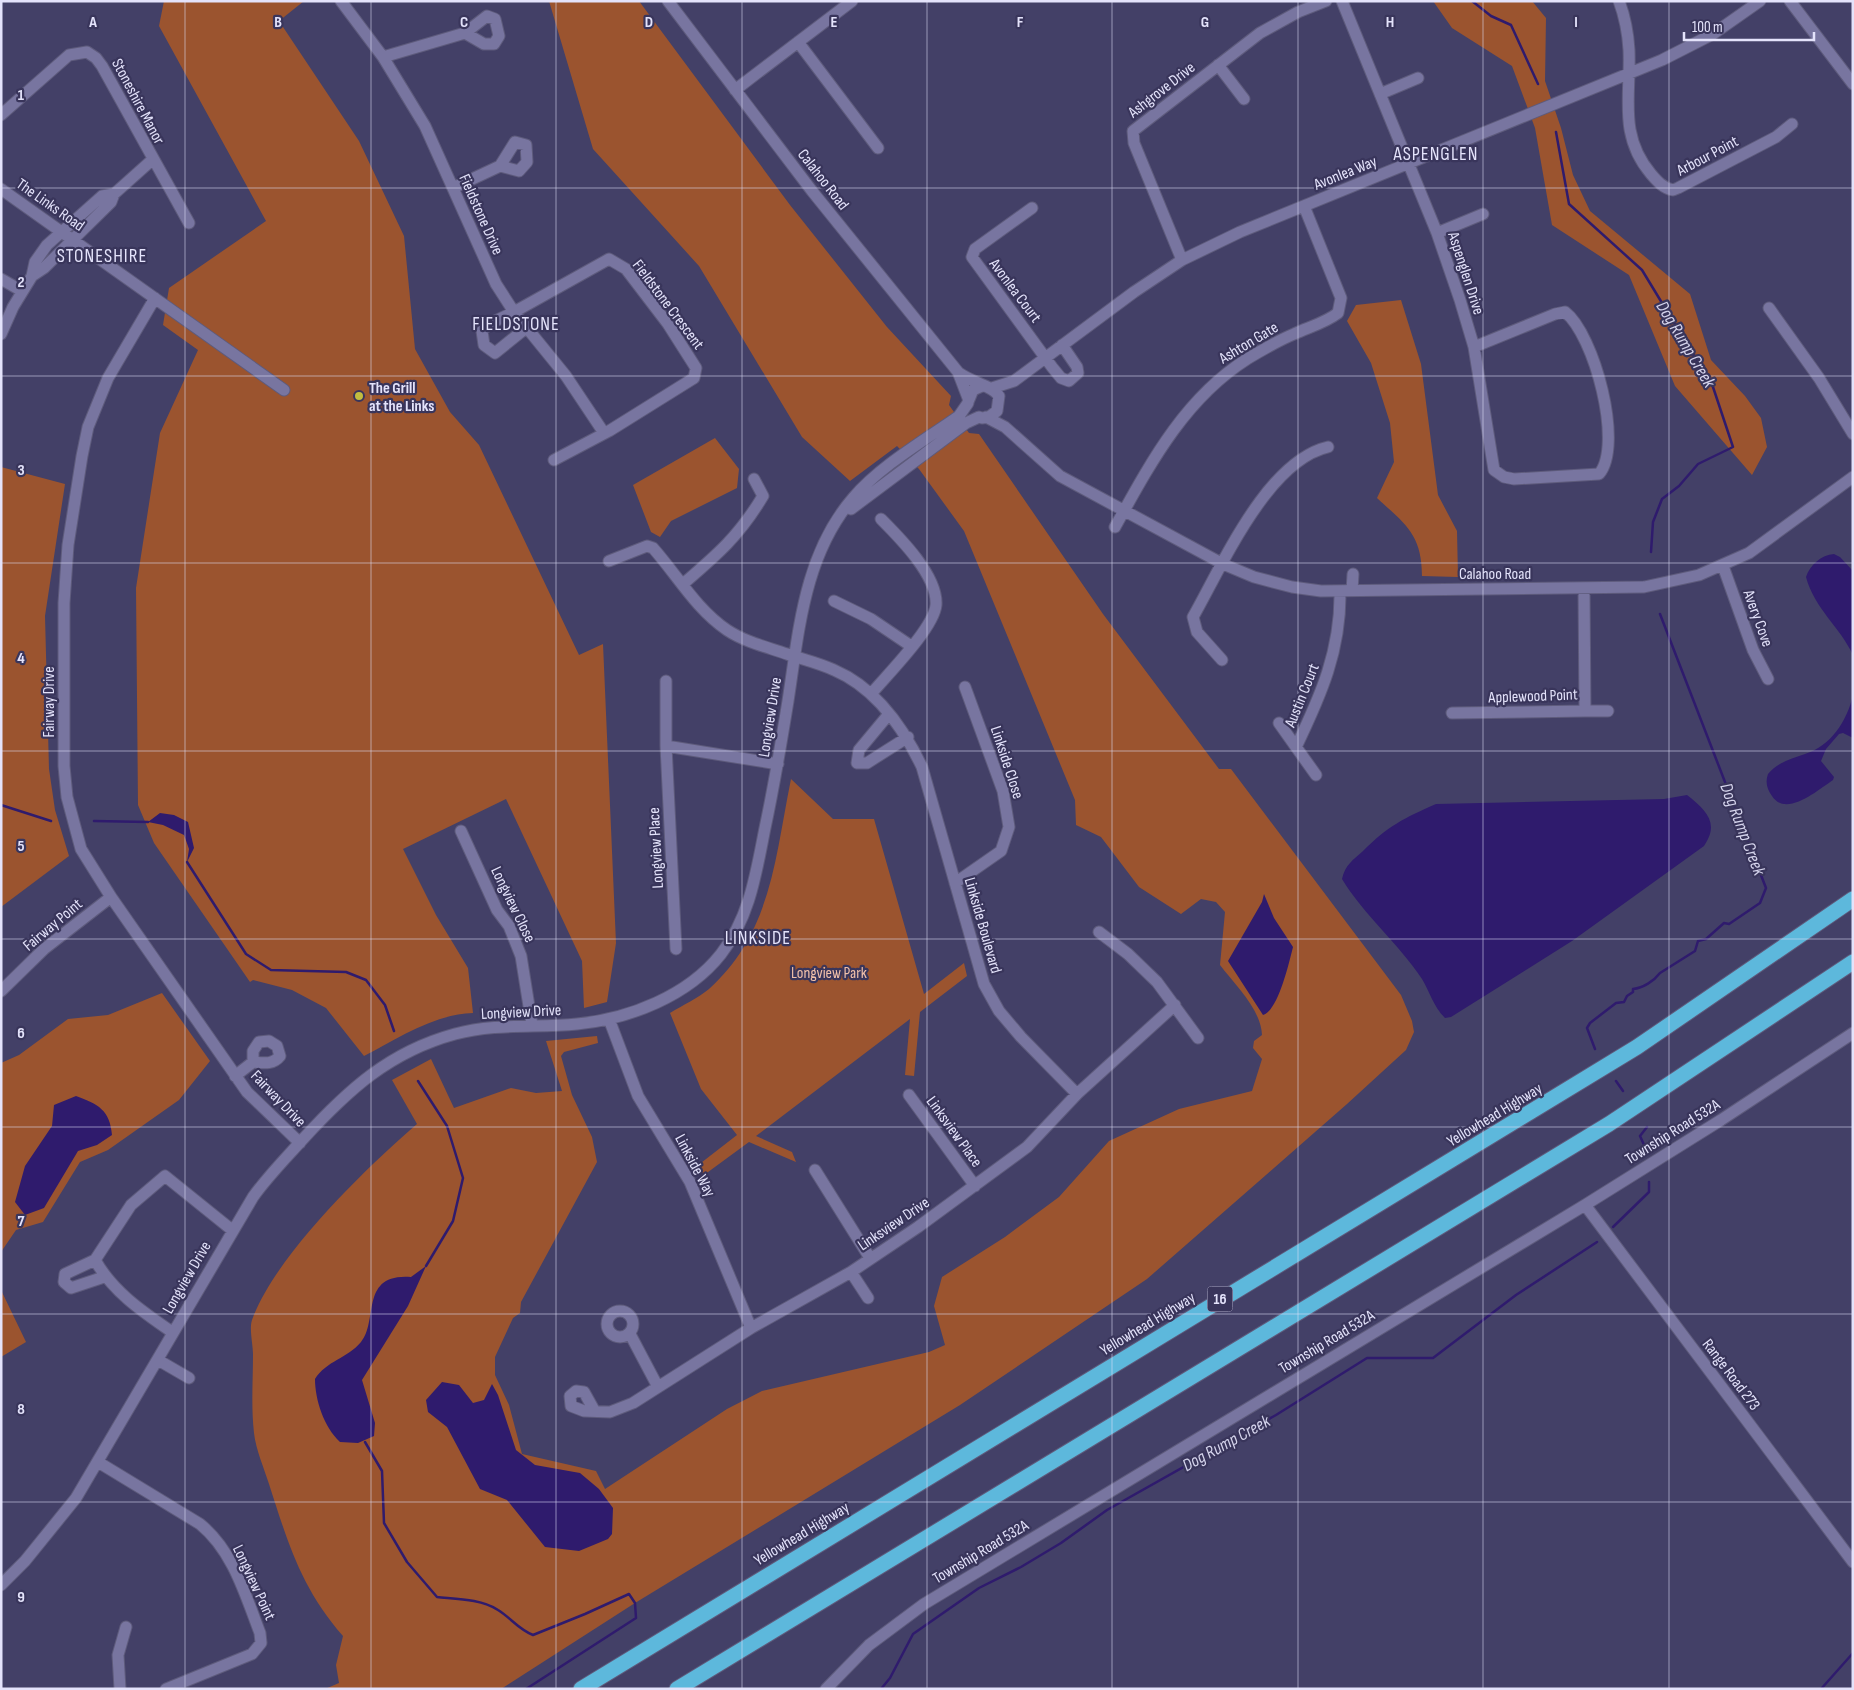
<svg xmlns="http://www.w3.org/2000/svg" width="1854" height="1690" font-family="'Sofia Sans Condensed',sans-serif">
<rect width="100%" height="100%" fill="#434067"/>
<!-- green -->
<path fill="#9b542f" d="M 164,1 L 304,1 L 279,21 L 359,141 L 404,236 L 415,349 L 450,412 L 479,445 L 579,655 L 603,644 L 616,943 L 607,1002 L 584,1008 L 582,961 L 506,799 L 403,849 L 436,915 L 468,968 L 473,1013 C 434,1014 397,1039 364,1056 L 326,1008 L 292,990 L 253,980 L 250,982 L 154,843 L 138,805 L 136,588 L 160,433 L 198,350 L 163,325 L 169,288 L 266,221 L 159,26 Z
M 549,1 L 639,1 L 790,205 L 887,327 L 951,396 L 949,405 L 969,433 L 979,434 L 1103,614 L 1219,769 L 1231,769 L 1401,995 L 1412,1021 L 1414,1032 L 1406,1050 L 1347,1104 L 1147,1279 L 960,1405 L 635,1603 L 501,1689 L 325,1689 L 339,1683 L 336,1665 L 343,1636 C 301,1588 288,1543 269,1484 C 264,1468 256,1450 254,1433 C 251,1406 253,1381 253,1354 C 253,1344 249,1329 252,1320 C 275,1256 365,1169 417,1124 L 392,1080 L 431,1059 L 454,1108 L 511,1088 L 536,1093 L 562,1091 L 546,1041 L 597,1036 L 598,1043 L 564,1052 L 561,1056 L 572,1095 L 592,1137 L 597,1162 L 521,1302 L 520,1313 L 513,1318 L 495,1357 L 495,1375 L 509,1405 L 522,1454 L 596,1471 L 605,1489 L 727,1409 L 762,1391 L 929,1352 L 945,1345 L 934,1306 L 942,1277 L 1005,1237 L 1059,1197 L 1109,1141 L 1179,1109 L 1252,1091 L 1262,1059 L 1253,1048 L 1254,1041 L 1262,1035 C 1261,1009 1235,985 1220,965 L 1225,912 L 1216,902 L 1201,899 L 1181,914 L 1139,887 L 1101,837 L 1076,825 L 1075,800 L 964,531 L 919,469 L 897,446 L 850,481 L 802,437 L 699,266 L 593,149 Z
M 1433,1 L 1532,1 L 1546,18 L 1545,81 L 1561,128 L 1573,175 L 1590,211 L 1690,294 L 1711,360 L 1745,396 L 1761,418 L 1767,447 L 1752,475 L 1675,386 L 1629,275 L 1552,225 L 1535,128 L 1512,66 L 1452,28 Z
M 1401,300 L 1421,364 L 1438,495 L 1457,531 L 1458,577 L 1422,576 C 1422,534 1405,524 1377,498 L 1394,462 L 1390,423 L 1371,363 L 1347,321 L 1356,305 Z
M 715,438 L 739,469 L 737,488 L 671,521 L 660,537 L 651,532 L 633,485 Z
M 1,467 L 65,484 L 45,616 L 49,769 L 55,810 L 69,856 L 1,907 Z
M 791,779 L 833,819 L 874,819 L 924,994 L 964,963 L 967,976 L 920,1012 L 914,1076 L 905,1075 L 910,1019 L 756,1136 L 792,1152 L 796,1162 L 749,1142 L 704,1175 L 697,1166 L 737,1135 L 701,1089 L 670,1013 C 683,1005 698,998 709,989 C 772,932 775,857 791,779 Z
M 162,993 L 210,1061 L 179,1100 L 108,1150 L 80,1162 L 43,1222 L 16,1230 L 1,1252 L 1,1063 L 19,1055 L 68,1019 L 108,1015 Z
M 1,1290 L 26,1342 L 1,1357 Z"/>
<!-- water -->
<path fill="#2f1b6d" d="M 1834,554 L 1840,557 L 1853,571 L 1853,655 C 1840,627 1814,608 1806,577 C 1810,565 1821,555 1834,554 Z
M 1853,695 L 1853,738 L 1843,733 L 1839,734 L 1826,749 L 1821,761 L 1834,777 L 1833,780 C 1818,790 1786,818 1772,796 C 1767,789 1765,782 1768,774 C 1778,762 1791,759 1805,754 C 1831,746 1847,721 1853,695 Z
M 1687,795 C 1706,810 1720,823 1704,846 L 1572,941 L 1451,1017 L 1445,1018 C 1433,1006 1430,992 1422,979 C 1398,943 1364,915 1342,879 C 1345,865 1353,860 1363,851 C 1388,826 1404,818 1436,804 L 1664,799 Z
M 160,813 L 174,815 L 188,822 L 194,848 L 187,862 L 189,849 L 184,835 L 163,825 L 148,822 Z
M 1264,894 L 1274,918 L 1293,947 C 1289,963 1278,1011 1263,1015 L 1228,961 L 1262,902 Z
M 76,1096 C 98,1104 110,1110 112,1135 L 97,1145 L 78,1151 L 44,1208 L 25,1215 L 15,1202 L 25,1166 L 52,1126 L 54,1105 Z
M 426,1266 L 408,1306 L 362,1380 L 375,1423 L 374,1436 L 358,1443 L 340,1442 C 324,1427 315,1400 315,1379 C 326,1361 348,1358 361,1342 C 379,1321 359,1273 411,1277 Z
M 442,1382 L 459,1385 L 473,1403 L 484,1400 L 492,1384 L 498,1395 L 516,1450 L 535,1465 L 580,1473 L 599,1489 L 613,1508 L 612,1534 L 608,1539 L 579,1551 L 545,1547 L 507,1500 L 480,1489 L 447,1427 L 428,1412 L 426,1400 Z"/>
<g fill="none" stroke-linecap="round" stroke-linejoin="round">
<!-- stream -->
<path stroke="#2f1b6d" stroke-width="2.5" d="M 1472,1 L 1491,16 L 1511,25 L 1538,84
M 1556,132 L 1569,204 L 1642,270 L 1713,387 L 1733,447 L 1698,464 L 1679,486 L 1662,499 L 1653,522 L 1651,552
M 1,805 L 51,821
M 94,821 L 148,822
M 187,862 L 246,954 L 271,970 L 346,972 L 366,980 L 385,1005 L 394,1031
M 1595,1049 L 1587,1028 L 1590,1023 L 1616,1003 L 1624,1002 L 1627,996 L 1633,992 L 1633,989 C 1643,988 1654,981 1660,973 L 1695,951 L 1698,941 L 1706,939 L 1724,923 L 1729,924 L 1760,903 L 1766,888 L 1660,614
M 418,1081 L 447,1126 L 463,1178 L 453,1221 L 426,1266
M 1616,1081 L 1623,1091
M 1645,1147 L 1640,1136 L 1647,1127
M 1613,1227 L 1649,1192 L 1649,1182
M 365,1442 L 382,1471 L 384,1523 L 407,1562 L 437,1597 C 456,1599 481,1599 498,1610 C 511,1618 518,1629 533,1635 L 585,1614 L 629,1594 L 635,1603 L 636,1618 L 526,1689
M 881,1689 L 890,1678 L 913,1634 L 979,1588 L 1021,1567 L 1061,1543 L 1107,1510 L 1276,1415 L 1367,1358 L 1433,1358 L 1516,1295 L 1597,1242
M 1821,1689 L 1853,1653"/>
<defs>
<path id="minor" d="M 341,1 L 383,57 L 425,126 L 496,284 L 514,312 L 566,376 L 604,433
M 668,1 L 812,191 L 958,372 L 968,398
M 1342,1 L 1437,233 L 1460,300 L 1474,347 L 1494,470 L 1504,477 L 1514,479 L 1599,474 C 1624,445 1594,334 1565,312 L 1555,314 L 1474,347
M 1619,1 C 1625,17 1628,33 1629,50 C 1631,96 1618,135 1651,174 C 1657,181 1663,188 1673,190 L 1678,188 L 1776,137 L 1792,124
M 1790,1 L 1853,84
M 798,42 L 878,148
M 383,57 L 465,33 L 487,16 L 495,19 L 499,36 L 494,44 L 484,44 L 465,33
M 1218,65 L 1244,99
M 735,90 L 852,1
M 1380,94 L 1418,78
M 1,115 L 69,55 L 87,52 L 96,58 L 102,66 L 189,223
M 453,188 L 500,166 L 515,142 L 526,145 L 527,162 L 519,171 L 500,166
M 1,189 L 284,390
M 1032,208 L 975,249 L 972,257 L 1052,367 L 1061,378 L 1069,381 L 1078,373 L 1077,367 L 1062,345
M 1437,233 L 1483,214
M 1182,260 L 1134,143 L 1133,131 L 1260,33 L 1298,12 L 1326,1
M 32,276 L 44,268 L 111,202 L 114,194
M 1,279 L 22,291
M 155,298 L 108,378 L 88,427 L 82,456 L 68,545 L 64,603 L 64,766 L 67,797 L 81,849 L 111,897 L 247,1092 L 300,1143
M 1769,308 L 1819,378 L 1853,434
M 526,328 L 495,353 L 484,345 L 482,331 L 489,324 L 514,312 L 609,259 L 626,269 L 668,324 L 696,368 L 694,378 L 609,431 L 554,460
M 1,334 L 13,307 L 32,276 L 35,262 L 47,245 L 102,196 L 114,194 L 152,160
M 959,373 C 971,382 993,386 999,396 L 997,411 L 989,417 L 982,418
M 992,388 L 1014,381 L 1134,292 L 1182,260 L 1240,232 L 1662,60 L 1713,34 L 1760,1
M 968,402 L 973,390 L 982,386
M 986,417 L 1005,427 L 1060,476 L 1223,564 L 1254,577 L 1292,587 L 1321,591 L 1644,587 L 1699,575 L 1749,553 L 1853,477
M 851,509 L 966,423 L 979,417
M 1115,527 C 1150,464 1184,399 1247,359 C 1262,350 1277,341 1294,334 C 1309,327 1325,323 1338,313 L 1341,298 L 1304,206
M 609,561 L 647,546 L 653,548 C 677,575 696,609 727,630 C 745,642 767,647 787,654 C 802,659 819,663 834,670 C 876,688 903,727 922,767 L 984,984 L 999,1011 L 1021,1037 L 1077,1094
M 1723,566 L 1753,650 L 1768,679
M 683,584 C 718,554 739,536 763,496 L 754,479
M 1352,591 L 1353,574
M 834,601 L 871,619 L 911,646
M 1222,660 L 1197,632 L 1193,617 C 1222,566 1267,461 1328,447
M 666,681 L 666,746 L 676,949
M 871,694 C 887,675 934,628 936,605 C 938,576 900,538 881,519
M 1585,711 L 1608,711
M 1452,713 L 1585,711 L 1584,589
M 889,714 L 859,750 L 857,763 L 867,763 L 908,737
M 1279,723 L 1296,747
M 666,746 L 778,764
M 1316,775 L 1296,747 C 1321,695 1341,650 1340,591
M 461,831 L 497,910 L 509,926 L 521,956 L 532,1025
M 955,883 L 1001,851 L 1009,827 L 1003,791 L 965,687
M 1099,932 L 1128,954 L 1157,982 L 1198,1038
M 1,991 L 44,949 L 111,897
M 609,1019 L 638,1096 L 690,1182 L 751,1328
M 235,1076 L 253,1062 C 263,1063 273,1065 280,1056 L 277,1046 L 269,1041 L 259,1042 L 253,1051 L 253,1062
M 909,1095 L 975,1186
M 815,1170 L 870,1258
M 1585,1205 L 1853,1562
M 95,1260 L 131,1205 L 165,1176 L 232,1230
M 95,1260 C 113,1292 143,1312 172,1332
M 95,1260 L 65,1274 L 64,1282 L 71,1288 L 104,1277
M 851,1272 L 868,1298
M607 1324a13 13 0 1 1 26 0a13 13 0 1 1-26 0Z
M 630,1334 L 658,1387
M 158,1360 L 189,1378
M 594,1410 L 584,1392 L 576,1391 L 570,1396 L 571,1406 L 584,1411 L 610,1412 L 633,1403 L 751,1328 L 851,1272 L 918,1227 L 1027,1147 L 1077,1094 L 1175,1005
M 98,1462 L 200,1524 C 233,1551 245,1594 260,1633 L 261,1643 L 252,1654 L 166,1689
M 1,1585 L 25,1561 L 76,1498 L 253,1197 C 268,1176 286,1158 303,1139 C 348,1090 389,1052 455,1034 C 496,1023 536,1028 577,1024 C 629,1019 688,996 721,954 C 750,917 756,873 765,828 C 774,786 781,744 788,701 C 799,630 804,555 853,498 C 880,466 925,440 959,416 L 968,403
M 120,1689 L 118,1655 L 126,1627
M 826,1689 L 869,1645 L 924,1604 L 1585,1205 L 1721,1120 L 1853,1033"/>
<path id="highway" d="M 581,1689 L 1637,1047 L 1853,899
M 677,1689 L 1609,1124 L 1853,962"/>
</defs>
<!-- minor casing -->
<use href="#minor" stroke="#5e5b7c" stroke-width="13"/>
<!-- highway casing -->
<use href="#highway" stroke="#5e5b7c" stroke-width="17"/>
<!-- minor -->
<use href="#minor" stroke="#7875a0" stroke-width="11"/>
<!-- highway -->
<use href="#highway" stroke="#5db8dc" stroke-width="15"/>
</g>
<!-- grid -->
<path fill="none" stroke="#e4e3fb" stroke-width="1" stroke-opacity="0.55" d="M 185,1 L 185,1689M 371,1 L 371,1689M 556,1 L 556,1689M 742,1 L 742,1689M 927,1 L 927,1689M 1112,1 L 1112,1689M 1298,1 L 1298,1689M 1483,1 L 1483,1689M 1669,1 L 1669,1689M 1,188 L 1853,188M 1,376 L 1853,376M 1,563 L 1853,563M 1,751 L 1853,751M 1,939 L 1853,939M 1,1127 L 1853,1127M 1,1314 L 1853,1314M 1,1502 L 1853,1502"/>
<!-- markers -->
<circle fill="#c2bd3f" stroke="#39355b" stroke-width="2" cx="359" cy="396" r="5"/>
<g text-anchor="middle" stroke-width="4.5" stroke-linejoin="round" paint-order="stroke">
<!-- shield labels -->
<rect fill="#39355b" stroke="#b1afcb" stroke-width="1" x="1207.5" y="1286.5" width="25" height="25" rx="4"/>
<g font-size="15" font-weight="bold" fill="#e4e3fb">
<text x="1220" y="1304">16</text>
</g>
<!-- street labels -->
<g font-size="16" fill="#e4e3fb" stroke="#39355b">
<text transform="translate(1161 89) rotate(-38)" y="6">Ashgrove Drive</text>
<text transform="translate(139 101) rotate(62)" y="6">Stoneshire Manor</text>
<text transform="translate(1707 155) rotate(-28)" y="6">Arbour Point</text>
<text transform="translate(1345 172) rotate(-22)" y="6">Avonlea Way</text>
<text transform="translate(824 179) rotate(52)" y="6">Calahoo Road</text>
<text transform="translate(51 204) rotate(35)" y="6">The Links Road</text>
<text transform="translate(482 214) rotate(66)" y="6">Fieldstone Drive</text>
<text transform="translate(1467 273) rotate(72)" y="6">Aspenglen Drive</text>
<text transform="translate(1016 290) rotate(53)" y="6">Avonlea Court</text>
<text transform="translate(669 304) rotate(53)" y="6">Fieldstone Crescent</text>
<text transform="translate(1248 342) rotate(-31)" y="6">Ashton Gate</text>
<text x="1495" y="579">Calahoo Road</text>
<text transform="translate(1759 618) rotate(70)" y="6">Avery Cove</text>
<text transform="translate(1301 695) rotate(-68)" y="6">Austin Court</text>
<text transform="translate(1533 695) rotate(-2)" y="6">Applewood Point</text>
<text transform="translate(48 702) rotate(-90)" y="6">Fairway Drive</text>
<text transform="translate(769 717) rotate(-81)" y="6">Longview Drive</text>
<text transform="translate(1008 762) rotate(72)" y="6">Linkside Close</text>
<text transform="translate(655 848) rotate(-93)" y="6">Longview Place</text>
<text transform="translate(514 904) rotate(64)" y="6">Longview Close</text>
<text transform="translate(52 924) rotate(-40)" y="6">Fairway Point</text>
<text transform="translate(984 925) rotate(74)" y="6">Linkside Boulevard</text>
<text transform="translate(521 1011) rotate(-3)" y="6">Longview Drive</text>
<text transform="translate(279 1098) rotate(46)" y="6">Fairway Drive</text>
<text transform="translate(1494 1114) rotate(-31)" y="6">Yellowhead Highway</text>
<text transform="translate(955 1131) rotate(54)" y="6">Linksview Place</text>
<text transform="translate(1672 1131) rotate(-32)" y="6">Township Road 532A</text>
<text transform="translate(696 1165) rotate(62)" y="6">Linkside Way</text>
<text transform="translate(893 1223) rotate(-34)" y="6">Linksview Drive</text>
<text transform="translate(186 1277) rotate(-60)" y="6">Longview Drive</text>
<text transform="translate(1147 1323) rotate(-31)" y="6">Yellowhead Highway</text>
<text transform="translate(1326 1341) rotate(-31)" y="6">Township Road 532A</text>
<text transform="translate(1732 1374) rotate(53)" y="6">Range Road 273</text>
<text transform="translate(801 1533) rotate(-31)" y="6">Yellowhead Highway</text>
<text transform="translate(980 1551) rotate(-31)" y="6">Township Road 532A</text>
<text transform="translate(255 1582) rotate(65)" y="6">Longview Point</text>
</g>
<!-- poi labels -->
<g font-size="16" font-weight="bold" fill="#e4e3fb" stroke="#39355b" text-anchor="start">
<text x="369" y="393">The Grill<tspan x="369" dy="18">at the Links</tspan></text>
</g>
<!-- park labels -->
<g font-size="16" fill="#f2c1aa" stroke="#39355b">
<text x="829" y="978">Longview Park</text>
</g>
<!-- water labels -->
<g font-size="18" font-style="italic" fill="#d5d4ec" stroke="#39355b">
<text transform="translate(1686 344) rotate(59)" y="6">Dog Rump Creek</text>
<text transform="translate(1743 829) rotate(69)" y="6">Dog Rump Creek</text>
<text transform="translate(1226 1443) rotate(-29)" y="6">Dog Rump Creek</text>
</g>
<!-- quarter labels -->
<g font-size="19" letter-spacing="1" fill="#e4e3fb" stroke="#39355b">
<text x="1436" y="160">ASPENGLEN</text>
<text x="102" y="262">STONESHIRE</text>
<text x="516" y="330">FIELDSTONE</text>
<text x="758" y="944">LINKSIDE</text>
</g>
</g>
<g font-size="16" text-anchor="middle" font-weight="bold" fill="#e4e3fb" stroke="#39355b" stroke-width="4.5" stroke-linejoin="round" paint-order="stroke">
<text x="93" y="27">A</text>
<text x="278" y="27">B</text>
<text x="464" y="27">C</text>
<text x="649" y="27">D</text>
<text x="834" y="27">E</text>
<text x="1020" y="27">F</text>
<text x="1205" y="27">G</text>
<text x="1390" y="27">H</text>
<text x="1576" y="27">I</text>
<text x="21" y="100">1</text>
<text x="21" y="287">2</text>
<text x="21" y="475">3</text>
<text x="21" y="663">4</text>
<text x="21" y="851">5</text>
<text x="21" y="1038">6</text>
<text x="21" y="1226">7</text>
<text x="21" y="1414">8</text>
<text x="21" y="1602">9</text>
</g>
<!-- border -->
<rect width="1854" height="1690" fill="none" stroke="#e4e3fb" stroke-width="5"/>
<!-- scale -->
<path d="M1684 32v8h130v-8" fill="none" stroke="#e4e3fb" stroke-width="2.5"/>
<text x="1692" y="32" font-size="15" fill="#e4e3fb" stroke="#39355b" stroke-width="4" paint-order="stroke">100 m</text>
</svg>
